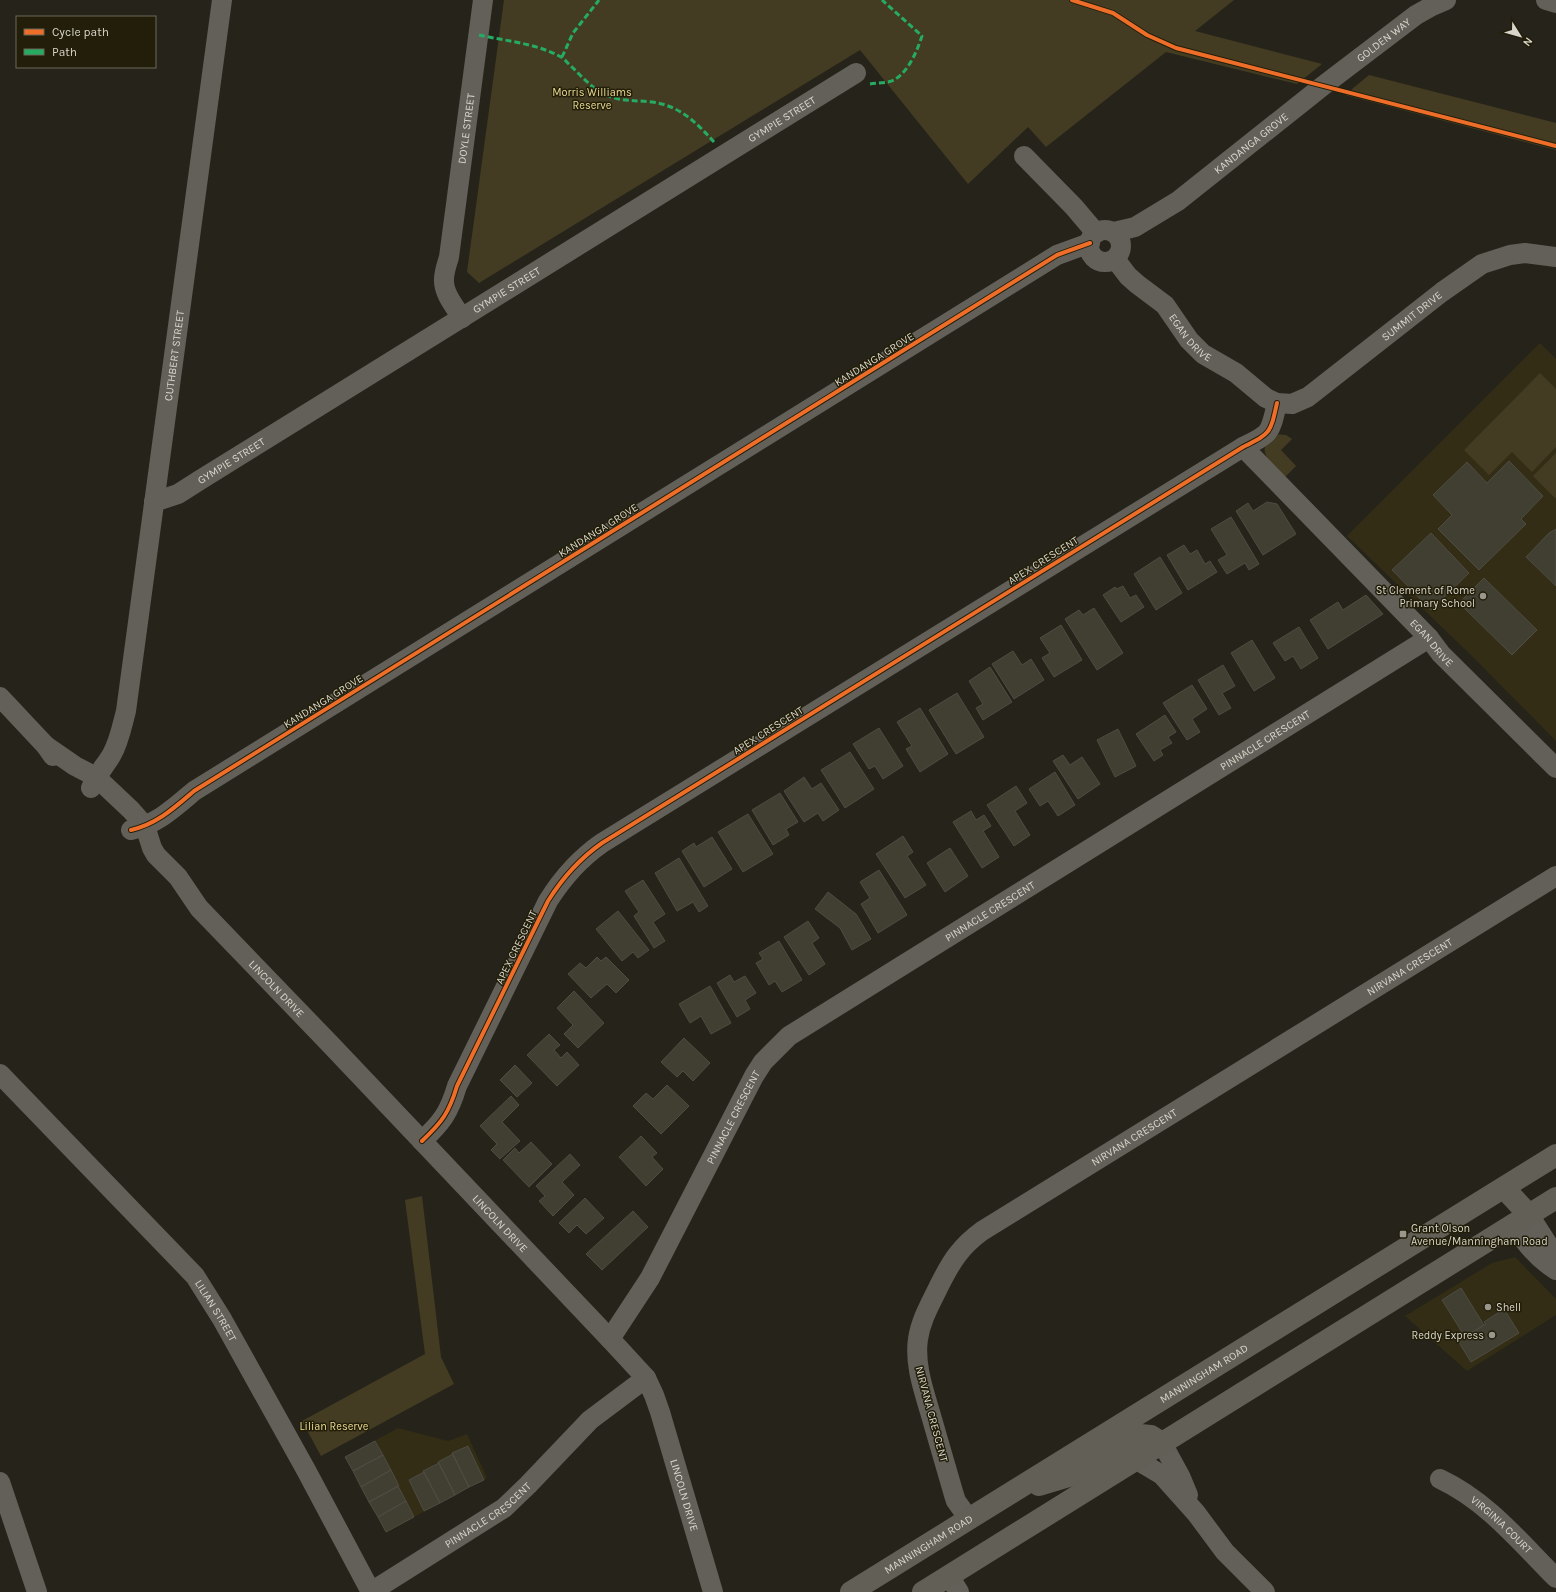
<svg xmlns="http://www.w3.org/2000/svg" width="1556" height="1592" font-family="Karla,sans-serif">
<rect width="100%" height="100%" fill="#26241a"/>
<!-- built -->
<path fill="#322d14" d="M 1540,343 L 1556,359 L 1556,741 L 1472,656 L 1347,536 Z
M 1515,1257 L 1556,1299 L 1556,1315 L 1467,1371 L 1405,1316 L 1492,1263 Z
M 398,1428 L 448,1441 L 467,1434 L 487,1478 L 386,1532 L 345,1457 Z"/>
<!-- green -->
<path fill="#433c22" d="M 504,0 L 1234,0 L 1195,31 L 1322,64 L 1297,84 L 1166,52 L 1046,147 L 1028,127 L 968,184 L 860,50 L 479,283 L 467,272 Z
M 1369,75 L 1556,123 L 1556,150 L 1345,95 Z
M 1540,373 L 1556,389 L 1556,447 L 1532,472 L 1512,452 L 1489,475 L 1464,450 Z
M 1274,434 L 1286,435 L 1292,439 L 1281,450 L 1296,466 L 1284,478 C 1278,471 1262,457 1265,447 C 1266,442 1271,438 1274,434 Z
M 1556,453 L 1556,497 L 1555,498 L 1533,476 Z
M 422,1196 L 441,1357 L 454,1384 L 321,1456 L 302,1421 L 425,1354 L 405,1200 Z"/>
<!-- building -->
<path fill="#413f31" stroke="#4e4c43" d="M 1509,461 L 1543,496 L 1521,519 L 1526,524 L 1479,570 L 1438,529 L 1452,515 L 1433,495 L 1467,462 L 1487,483 Z
M 1267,502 L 1277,504 L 1296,534 L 1263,555 L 1236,511 L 1248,503 L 1253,511 Z
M 1231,517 L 1259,564 L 1249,570 L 1245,563 L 1227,574 L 1218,560 L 1227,555 L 1211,529 Z
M 1556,529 L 1556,586 L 1526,557 L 1549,533 Z
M 1431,533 L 1469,573 L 1431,610 L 1392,570 Z
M 1184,545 L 1190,554 L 1197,550 L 1205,564 L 1210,561 L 1217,572 L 1188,590 L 1167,555 Z
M 1160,557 L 1182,593 L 1156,610 L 1134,574 Z
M 1484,578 L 1537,630 L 1512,655 L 1459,603 Z
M 1123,586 L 1130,598 L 1136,595 L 1144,607 L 1121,622 L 1103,595 L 1115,587 L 1117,589 Z
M 1366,595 L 1383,614 L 1328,649 L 1310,620 L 1338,602 L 1343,610 Z
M 1094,608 L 1123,653 L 1097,670 L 1065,619 L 1079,610 L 1083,615 Z
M 1061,625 L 1082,660 L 1054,677 L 1042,658 L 1050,653 L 1040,638 Z
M 1299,627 L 1318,658 L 1301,669 L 1293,656 L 1285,661 L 1273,643 Z
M 1252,640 L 1275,678 L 1254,691 L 1231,653 Z
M 1013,651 L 1022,665 L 1031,659 L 1044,680 L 1014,699 L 992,664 Z
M 1223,665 L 1235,686 L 1222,693 L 1231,708 L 1219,715 L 1198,680 Z
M 990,667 L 1012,702 L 983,720 L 976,708 L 983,704 L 969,681 Z
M 1192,685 L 1207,709 L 1192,719 L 1200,732 L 1187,740 L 1163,703 Z
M 957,693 L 984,737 L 956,754 L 929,710 Z
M 920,708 L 948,754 L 920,772 L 906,749 L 912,746 L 897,722 Z
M 1165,715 L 1176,732 L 1168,737 L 1172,743 L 1160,750 L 1163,755 L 1154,761 L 1136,734 Z
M 879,728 L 903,766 L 883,779 L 875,766 L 869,769 L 853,744 Z
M 1118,729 L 1136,766 L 1115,777 L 1097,740 Z
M 850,752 L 874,789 L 845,808 L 821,770 Z
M 1063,755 L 1070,765 L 1082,757 L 1100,784 L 1078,799 L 1053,761 Z
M 1055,772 L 1075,805 L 1058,816 L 1048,801 L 1040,806 L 1029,789 Z
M 804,777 L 812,789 L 821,783 L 839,810 L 823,821 L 818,813 L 804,822 L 784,791 Z
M 1016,786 L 1027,803 L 1015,811 L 1030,835 L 1014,846 L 987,805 Z
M 780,793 L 798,822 L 786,829 L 789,835 L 773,845 L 752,810 Z
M 971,811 L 976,820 L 984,815 L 991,826 L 983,831 L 999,857 L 982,868 L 953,822 Z
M 748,814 L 773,854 L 743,872 L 718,832 Z
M 903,836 L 913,852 L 907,856 L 926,885 L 905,898 L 876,854 Z
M 712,837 L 732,869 L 704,887 L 682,851 L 694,843 L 696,847 Z
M 950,848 L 968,876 L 945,892 L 927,863 Z
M 679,858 L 708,906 L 699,912 L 693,902 L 677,911 L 655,873 Z
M 879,870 L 907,915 L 878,933 L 861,904 L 870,898 L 860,882 Z
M 643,880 L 665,914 L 653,922 L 665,941 L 654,948 L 634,916 L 639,912 L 625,891 Z
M 828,892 L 856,914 L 871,939 L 852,950 L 840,928 L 815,909 Z
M 618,911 L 649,950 L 638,958 L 633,952 L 622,961 L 596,929 Z
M 808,921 L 819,938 L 812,943 L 825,964 L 809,975 L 784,937 Z
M 779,941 L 802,980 L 782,992 L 775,981 L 769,985 L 756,963 L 763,959 L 759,953 Z
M 597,957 L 601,961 L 606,957 L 629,980 L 616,993 L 607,984 L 591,998 L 568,974 L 580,963 L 586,968 Z
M 730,975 L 734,982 L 745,976 L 756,993 L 745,1000 L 750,1009 L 737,1017 L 717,983 Z
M 710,986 L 731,1023 L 711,1034 L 701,1016 L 690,1023 L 679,1004 Z
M 574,991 L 604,1023 L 578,1048 L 564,1034 L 573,1025 L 557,1008 Z
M 549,1034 L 560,1045 L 554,1050 L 561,1058 L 567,1052 L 579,1065 L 557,1086 L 527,1055 Z
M 684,1038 L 710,1063 L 693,1081 L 683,1071 L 677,1077 L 661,1062 Z
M 515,1065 L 532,1083 L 517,1097 L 500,1080 Z
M 667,1085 L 689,1106 L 661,1134 L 633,1106 L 646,1093 L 653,1099 Z
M 511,1096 L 519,1105 L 502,1122 L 520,1141 L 500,1159 L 491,1150 L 497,1144 L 480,1126 Z
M 641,1136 L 657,1153 L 652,1157 L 663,1169 L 646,1186 L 619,1157 Z
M 531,1142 L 552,1164 L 529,1187 L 503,1160 L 515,1148 L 519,1153 Z
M 570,1154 L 580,1165 L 562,1182 L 574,1195 L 553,1216 L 539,1201 L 545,1196 L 536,1186 Z
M 585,1198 L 604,1218 L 586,1234 L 577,1225 L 569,1233 L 559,1223 Z
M 633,1211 L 648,1227 L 602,1270 L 586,1254 Z
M 1461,1288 L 1484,1325 L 1465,1337 L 1442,1300 Z
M 1504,1309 L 1519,1333 L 1471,1362 L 1458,1341 L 1486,1324 L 1484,1322 Z
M 375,1441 L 383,1455 L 353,1471 L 345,1457 Z
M 468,1446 L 484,1480 L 469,1487 L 452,1453 Z
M 453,1454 L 469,1487 L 455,1495 L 438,1462 Z
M 383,1455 L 391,1470 L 361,1487 L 353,1471 Z
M 439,1463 L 455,1495 L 440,1503 L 423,1471 Z
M 391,1470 L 399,1486 L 369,1502 L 361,1487 Z
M 424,1472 L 440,1503 L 424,1511 L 409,1480 Z
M 398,1486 L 406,1501 L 378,1517 L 369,1502 Z
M 406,1501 L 414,1517 L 386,1532 L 378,1517 Z"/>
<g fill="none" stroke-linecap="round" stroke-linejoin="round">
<!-- minor -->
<g stroke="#626059" stroke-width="20">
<path d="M 1546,0 L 1556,3"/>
<path d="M 1024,156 L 1074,207 L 1096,233"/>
<circle cx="1105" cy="246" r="16"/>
<path id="s1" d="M 1114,232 L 1135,227 L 1178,201 L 1324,85 L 1416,15 L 1432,6 L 1446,0"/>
<path id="s2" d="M 1115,259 L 1128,276 L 1137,284 L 1165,305 L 1189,340 L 1203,354 L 1236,373 L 1266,398 L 1277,403 L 1292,404 L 1308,397 L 1442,292 L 1482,264 L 1510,255 L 1525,253 L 1556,257"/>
<path id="s3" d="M 462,318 C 455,307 443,293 444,279 C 444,272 447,264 449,257 L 483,0"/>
<path id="s4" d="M 1243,447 L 1429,638 L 1441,654 L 1556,768"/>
<path id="s5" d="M 154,502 L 178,494 L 200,480 L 856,73"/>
<path d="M 0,697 L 46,746 L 53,756"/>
<path id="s6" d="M 46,746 L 75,766 L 96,777 L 131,810 L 145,826 L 152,848 L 156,855 L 178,877 L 199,908 L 331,1045 L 610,1339 L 646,1378 L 654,1395 L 660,1412 L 713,1592"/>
<path id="s7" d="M 91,788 C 96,776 104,767 111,756 C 119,743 122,726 126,711 L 222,0"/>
<path d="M 131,830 C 157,824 174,808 194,791 L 1057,255 L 1090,243"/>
<path id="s8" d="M 0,1074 L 195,1276 L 222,1319 L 306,1470 L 371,1592"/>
<path d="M 422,1141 C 442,1122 449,1113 457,1086 L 548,901 C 563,877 579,859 602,843 L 1243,447 C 1271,433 1270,434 1277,403"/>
<path d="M 1529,1215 L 1556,1257"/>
<path d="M 1513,1224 C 1525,1243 1537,1258 1556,1270"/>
<path id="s9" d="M 610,1339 L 650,1278 L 754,1076 L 763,1062 L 789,1036 L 1429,638"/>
<path d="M 1162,1443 L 1180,1476 L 1188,1495"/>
<path d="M 1135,1459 L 1162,1475 L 1196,1513 L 1225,1552 L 1265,1592"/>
<path id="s10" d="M 1440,1479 C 1487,1501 1520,1542 1556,1578"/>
<path d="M 0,1482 L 37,1592"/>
<path id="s11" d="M 969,1519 L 956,1501 L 954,1495 C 947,1470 939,1444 932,1419 C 925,1394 914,1366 918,1339 C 921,1319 931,1303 939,1286 C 951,1262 960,1247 982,1231 L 1556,876"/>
<path d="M 949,1576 L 959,1592"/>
<path id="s12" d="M 371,1592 L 504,1508 L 528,1485 L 590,1420 L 646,1378"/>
</g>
<!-- primary -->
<g stroke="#626056" stroke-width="22">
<path d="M 1504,1188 L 1529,1215"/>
<path d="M 1039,1485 L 1069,1476 L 1127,1440 L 1140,1435 L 1151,1436 L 1162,1443"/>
<path id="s13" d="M 851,1592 L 1556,1155"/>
<path d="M 923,1592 L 1556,1198"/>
</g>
<!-- quiet -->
<path stroke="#26ab63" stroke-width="3" stroke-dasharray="6 3" stroke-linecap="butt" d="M 479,35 C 505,41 536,43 561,57 C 565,59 568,64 572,67 C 582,77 592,88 604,94 C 620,102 635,100 652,102 C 680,106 696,122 714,142
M 562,57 L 573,33 L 599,0
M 870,84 C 877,83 888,83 894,80 C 909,71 917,51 922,36 L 882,0"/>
<defs>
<path id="cycleway" d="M 1072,0 L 1113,13 L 1147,35 L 1176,48 L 1556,146
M 131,830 C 157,824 174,808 194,791 L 1057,255 L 1090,243
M 422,1141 C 442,1122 449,1113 457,1086 L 548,901 C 563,877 579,859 602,843 L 1243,447 C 1271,433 1270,434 1277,403"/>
</defs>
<!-- cycleway casing -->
<use href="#cycleway" stroke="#221e0a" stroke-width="6"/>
<!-- cycleway -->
<use href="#cycleway" stroke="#ee6e29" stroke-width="4"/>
</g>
<!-- markers -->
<g fill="#9a988c" stroke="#221e0a" stroke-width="1.5">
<circle cx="1483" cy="596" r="4"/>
<rect x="1399" y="1230" width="8" height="8" rx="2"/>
<circle cx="1488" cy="1307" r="4"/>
<circle cx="1492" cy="1335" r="4"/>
</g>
<g text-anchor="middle" stroke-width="3" stroke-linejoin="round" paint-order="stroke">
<!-- street labels -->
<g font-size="11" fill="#d8d6ca" stroke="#221e0a">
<text dy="4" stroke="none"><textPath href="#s1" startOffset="333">GOLDEN WAY</textPath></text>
<text dy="4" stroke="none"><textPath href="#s5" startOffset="736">GYMPIE STREET</textPath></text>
<text dy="4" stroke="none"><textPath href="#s3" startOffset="196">DOYLE STREET</textPath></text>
<text dy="4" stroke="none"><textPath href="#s1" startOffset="165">KANDANGA GROVE</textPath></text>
<text dy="4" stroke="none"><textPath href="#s5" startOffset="412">GYMPIE STREET</textPath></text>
<text dy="4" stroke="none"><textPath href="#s2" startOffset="384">SUMMIT DRIVE</textPath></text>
<text dy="4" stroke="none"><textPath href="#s2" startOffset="110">EGAN DRIVE</textPath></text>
<text dy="4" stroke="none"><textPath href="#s7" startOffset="444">CUTHBERT STREET</textPath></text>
<text transform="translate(874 359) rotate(-32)" y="4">KANDANGA GROVE</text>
<text dy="4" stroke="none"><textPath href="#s5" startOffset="88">GYMPIE STREET</textPath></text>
<text transform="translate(598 530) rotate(-32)" y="4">KANDANGA GROVE</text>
<text transform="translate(1043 560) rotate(-32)" y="4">APEX CRESCENT</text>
<text dy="4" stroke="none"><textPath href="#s4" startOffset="272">EGAN DRIVE</textPath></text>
<text transform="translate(323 701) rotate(-32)" y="4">KANDANGA GROVE</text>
<text transform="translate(768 730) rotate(-32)" y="4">APEX CRESCENT</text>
<text dy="4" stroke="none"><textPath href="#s9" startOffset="914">PINNACLE CRESCENT</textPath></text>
<text dy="4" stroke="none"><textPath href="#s9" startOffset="590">PINNACLE CRESCENT</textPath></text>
<text transform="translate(516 947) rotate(-64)" y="4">APEX CRESCENT</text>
<text dy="4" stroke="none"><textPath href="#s11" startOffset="820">NIRVANA CRESCENT</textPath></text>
<text dy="4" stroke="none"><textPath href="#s6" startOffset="340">LINCOLN DRIVE</textPath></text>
<text dy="4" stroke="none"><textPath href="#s9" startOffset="254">PINNACLE CRESCENT</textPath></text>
<text dy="4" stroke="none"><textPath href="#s11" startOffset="496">NIRVANA CRESCENT</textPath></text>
<text dy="4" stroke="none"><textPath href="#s6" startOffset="664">LINCOLN DRIVE</textPath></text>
<text dy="4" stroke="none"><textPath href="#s8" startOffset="321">LILIAN STREET</textPath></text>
<text dy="4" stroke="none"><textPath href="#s13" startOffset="415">MANNINGHAM ROAD</textPath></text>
<text transform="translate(932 1414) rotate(75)" y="4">NIRVANA CRESCENT</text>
<text dy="4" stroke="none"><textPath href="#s6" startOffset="1000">LINCOLN DRIVE</textPath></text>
<text dy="4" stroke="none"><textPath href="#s12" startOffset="140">PINNACLE CRESCENT</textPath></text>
<text dy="4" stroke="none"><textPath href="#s10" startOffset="77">VIRGINIA COURT</textPath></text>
<text dy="4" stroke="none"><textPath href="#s13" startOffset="91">MANNINGHAM ROAD</textPath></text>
</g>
<!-- park labels -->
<g font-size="11" fill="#ecdb92" stroke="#221e0a">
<text x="592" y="96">Morris Williams<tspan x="592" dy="13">Reserve</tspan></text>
<text x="334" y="1430">Lilian Reserve</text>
</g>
<!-- poi labels -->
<g font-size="11" fill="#d8d6ca" stroke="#221e0a" text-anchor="end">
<text x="1475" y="594">St Clement of Rome<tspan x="1475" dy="13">Primary School</tspan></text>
<text x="1411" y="1232" text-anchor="start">Grant Olson<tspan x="1411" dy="13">Avenue/Manningham Road</tspan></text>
<text x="1496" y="1311" text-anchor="start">Shell</text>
<text x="1484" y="1339">Reddy Express</text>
</g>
</g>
<!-- legend -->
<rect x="16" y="16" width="140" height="52" fill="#221e0a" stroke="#6b6857"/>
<rect x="24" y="29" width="20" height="6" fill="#ee6e29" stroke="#6b6857"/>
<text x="52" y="36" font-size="12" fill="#d8d6ca">Cycle path</text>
<rect x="24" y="49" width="20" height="6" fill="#26ab63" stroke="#6b6857"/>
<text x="52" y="56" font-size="12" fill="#d8d6ca">Path</text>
<!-- north arrow -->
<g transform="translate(1520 36) rotate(127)" stroke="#221e0a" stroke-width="3" paint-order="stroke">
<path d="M0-3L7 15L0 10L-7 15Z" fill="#d8d6ca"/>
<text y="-6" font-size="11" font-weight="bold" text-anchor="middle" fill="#d8d6ca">N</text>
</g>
</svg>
